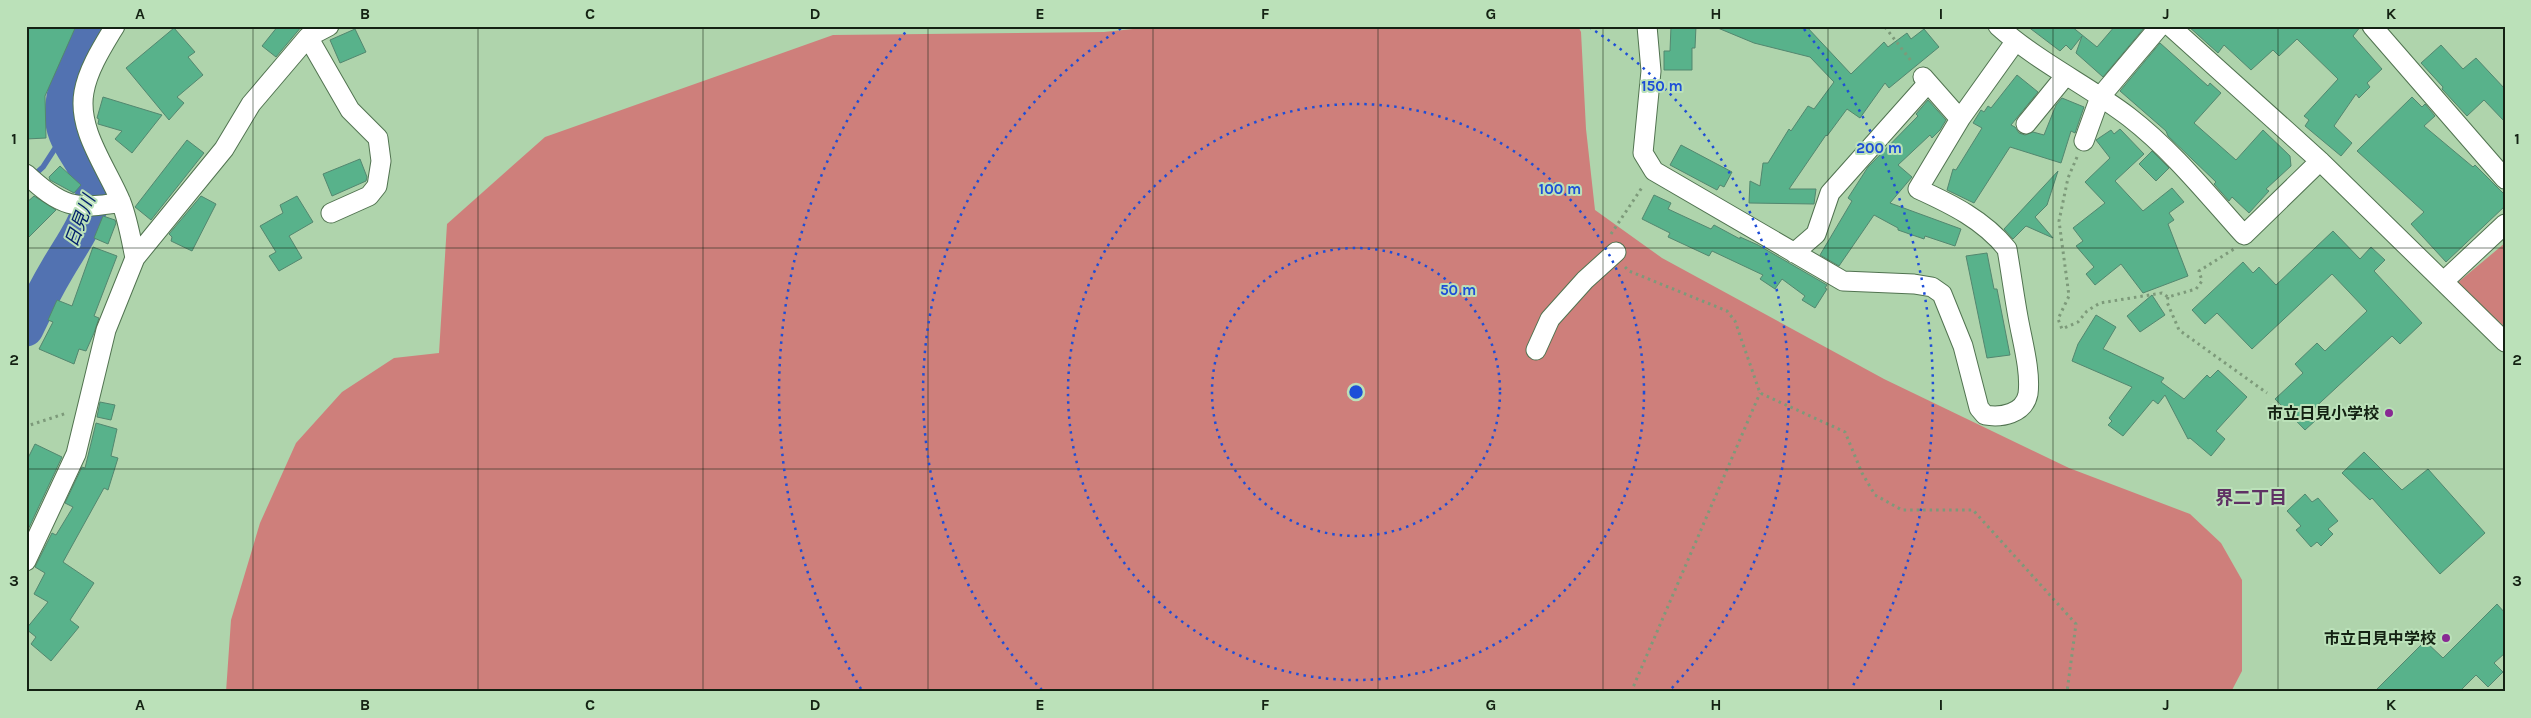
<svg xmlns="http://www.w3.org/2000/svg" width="2531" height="718" font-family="Karla,'Noto Sans JP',sans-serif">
<rect width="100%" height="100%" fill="#afd4ac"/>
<!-- green -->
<path fill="#ce7f7b" d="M 1162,26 L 1578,26 L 1581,32 L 1586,129 L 1595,210 L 1662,258 L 1884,379 L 2069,468 L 2190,514 L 2221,543 L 2242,580 L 2242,671 L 2231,692 L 226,692 L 231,620 L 260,523 L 296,443 L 342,392 L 394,358 L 439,353 L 447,224 L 545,137 L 833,35 L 1104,32 Z
M 2505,243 L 2505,327 L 2456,284 Z"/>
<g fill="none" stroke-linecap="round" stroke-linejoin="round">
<!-- stream -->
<path stroke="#5272b1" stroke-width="5.5" d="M 33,176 L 43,167 L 65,133"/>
<!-- river -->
<path stroke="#5272b1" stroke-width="35" d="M 26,329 C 36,308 46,288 58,268 C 70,247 87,225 92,200 C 97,175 74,155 66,134 C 53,101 78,53 95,26"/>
</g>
<!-- building -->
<path fill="#58b28b" stroke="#53876f" d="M 26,26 L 76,26 L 45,96 L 46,138 L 26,139 Z
M 278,26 L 302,26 L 276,57 L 262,46 Z
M 1671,26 L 1696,26 L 1695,48 L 1692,48 L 1692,70 L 1664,70 L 1664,51 L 1670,51 Z
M 1713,26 L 1806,26 L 1851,74 L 1884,42 L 1888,47 L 1907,33 L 1911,39 L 1924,29 L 1939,47 L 1889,88 L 1885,83 L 1860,118 L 1847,109 L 1827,136 L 1826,135 L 1789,189 L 1816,189 L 1814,204 L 1749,203 L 1750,181 L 1760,186 L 1763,163 L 1768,163 L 1789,129 L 1791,131 L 1808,106 L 1814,109 L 1834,82 L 1810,57 L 1754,43 Z
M 2027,26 L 2071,26 L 2097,47 L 2115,26 L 2144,28 L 2103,77 L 2076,53 L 2082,36 L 2071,50 L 2066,45 L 2060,51 Z
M 2188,26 L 2361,26 L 2353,36 L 2382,69 L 2367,83 L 2370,87 L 2359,98 L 2356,94 L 2334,126 L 2352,143 L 2341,156 L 2305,126 L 2309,120 L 2304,116 L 2338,79 L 2297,39 L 2279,56 L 2273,50 L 2251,70 L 2224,45 L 2218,53 Z
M 174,28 L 195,52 L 188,57 L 203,75 L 177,97 L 184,103 L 169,120 L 126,68 Z
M 355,29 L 366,52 L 340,63 L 330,40 Z
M 2160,43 L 2208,86 L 2210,83 L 2221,93 L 2194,123 L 2236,160 L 2263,130 L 2290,156 L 2291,166 L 2266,189 L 2269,191 L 2249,213 L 2232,197 L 2229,201 L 2214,184 L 2216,182 L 2168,136 L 2166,131 L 2120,91 Z
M 2441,45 L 2463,69 L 2476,58 L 2505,89 L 2505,122 L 2484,100 L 2467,116 L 2442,89 L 2443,87 L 2421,63 Z
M 2017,75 L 2038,92 L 2011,125 L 2015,127 L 2019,133 L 2025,135 L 2033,132 L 2044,135 L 2056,105 L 2062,98 L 2084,107 L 2075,133 L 2071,131 L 2061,163 L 2010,147 L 1974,203 L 1947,190 L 1953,169 L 1956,170 L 1982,128 L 1973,123 L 1981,110 L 1984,112 L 1988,106 L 1991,108 Z
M 103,97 L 162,115 L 132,153 L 115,139 L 122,131 L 98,124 L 99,119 L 97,118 Z
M 2412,97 L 2422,107 L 2425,104 L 2435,116 L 2424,126 L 2473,167 L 2475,165 L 2505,195 L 2505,206 L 2446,262 L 2411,224 L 2424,212 L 2357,151 Z
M 1928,100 L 1946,120 L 1940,130 L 1932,138 L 1930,135 L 1898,165 L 1912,177 L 1890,203 L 1961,229 L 1955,246 L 1925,236 L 1924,239 L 1898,230 L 1898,228 L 1874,215 L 1839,266 L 1820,255 L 1852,201 L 1848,198 L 1868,167 L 1918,116 L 1916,114 Z
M 2120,129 L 2144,154 L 2115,181 L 2143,211 L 2172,188 L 2184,202 L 2169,213 L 2174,220 L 2168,224 L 2188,276 L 2143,293 L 2121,264 L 2095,285 L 2086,274 L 2094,267 L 2076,246 L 2083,241 L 2073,228 L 2105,203 L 2085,182 L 2110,158 L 2096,140 L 2111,130 L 2114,134 Z
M 187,140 L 204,153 L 151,220 L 135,207 Z
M 1681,145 L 1732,172 L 1724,187 L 1720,185 L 1717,190 L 1670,165 Z
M 2152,151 L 2169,168 L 2156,181 L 2139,164 Z
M 360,159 L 367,177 L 366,181 L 332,196 L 323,174 Z
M 60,166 L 81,185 L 74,193 L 50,180 L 49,177 Z
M 2058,171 L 2047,205 L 2035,217 L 2053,238 L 2026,226 L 2013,239 L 2004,229 Z
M 1654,195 L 1671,203 L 1668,209 L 1711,229 L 1714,225 L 1740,239 L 1740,237 L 1758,245 L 1827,285 L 1825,288 L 1827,289 L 1815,308 L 1802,300 L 1805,296 L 1782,279 L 1775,289 L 1760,279 L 1763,275 L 1712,251 L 1709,256 L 1668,237 L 1670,233 L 1642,219 Z
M 34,196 L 56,210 L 26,240 L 26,203 Z
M 201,196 L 216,204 L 192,251 L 171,241 L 172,237 L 169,234 Z
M 297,196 L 313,222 L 289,236 L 302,258 L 279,271 L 269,256 L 276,252 L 260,226 L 283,213 L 280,205 Z
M 103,216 L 115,220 L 116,223 L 108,244 L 94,238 Z
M 2333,231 L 2360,259 L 2371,247 L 2385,260 L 2374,271 L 2422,323 L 2400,344 L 2392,336 L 2309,413 L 2316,420 L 2305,430 L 2275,399 L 2303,373 L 2295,364 L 2317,343 L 2325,351 L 2367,311 L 2332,274 L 2252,349 L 2217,313 L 2205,324 L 2192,310 L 2243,262 L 2253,273 L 2259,267 L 2276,285 Z
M 93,247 L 117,256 L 94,316 L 99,318 L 94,333 L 86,351 L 79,349 L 74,364 L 39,349 L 53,322 L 48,320 L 57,300 L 72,306 Z
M 1987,253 L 1994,289 L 1997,289 L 2010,355 L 1987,358 L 1966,256 Z
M 2152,295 L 2165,315 L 2140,332 L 2127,316 Z
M 2096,315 L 2116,327 L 2103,349 L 2164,378 L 2161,382 L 2184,399 L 2207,375 L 2210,378 L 2218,370 L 2247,397 L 2216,431 L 2225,439 L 2211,456 L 2190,438 L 2188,439 L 2165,395 L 2158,404 L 2153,400 L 2123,436 L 2108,425 L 2112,421 L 2109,418 L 2132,387 L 2072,361 L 2078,344 Z
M 100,402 L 115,405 L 111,420 L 97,417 Z
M 96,423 L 117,429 L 111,456 L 118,458 L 108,490 L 104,488 L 63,562 L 94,583 L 70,620 L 79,627 L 51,661 L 31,644 L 36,637 L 26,629 L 48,602 L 34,594 L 45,573 L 35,567 L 52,533 L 56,535 L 73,507 L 65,503 L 82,467 L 85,468 Z
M 35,444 L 62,457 L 26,534 L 26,462 Z
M 2364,452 L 2402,490 L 2428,469 L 2485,533 L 2440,574 L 2372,498 L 2370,500 L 2342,473 Z
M 2305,494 L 2312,502 L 2318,498 L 2338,521 L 2328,529 L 2333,534 L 2321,546 L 2317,542 L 2311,547 L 2296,530 L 2301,526 L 2287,511 Z
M 2497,604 L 2505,613 L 2505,653 L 2494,663 L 2503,672 L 2488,687 L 2476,675 L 2459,692 L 2374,692 L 2425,641 L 2443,658 Z"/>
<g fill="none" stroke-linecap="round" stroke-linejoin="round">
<defs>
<path id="street" d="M 115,26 C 103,46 88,69 84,92 C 77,130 107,168 121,202 C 128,220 131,239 135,258
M 1647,26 L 1651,71 L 1643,153 L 1654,171 L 1843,281 L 1914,284 L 1932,287 L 1942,294 L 1963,346 L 1979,408 L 1985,415 C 2001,418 2024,414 2028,394 C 2031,371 2022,340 2018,317 C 2014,295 2011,272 2007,249 C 1984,220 1951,204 1918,189 L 1960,119 L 2015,42
M 1998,26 C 2038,62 2087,85 2129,117 C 2173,151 2207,194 2244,235 L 2320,161
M 2170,26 L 2320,161 L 2505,342
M 2372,26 L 2505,179
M 308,37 L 350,110 L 378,138 L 381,161 L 377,186 L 369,196 L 331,213
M 1923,77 L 1960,119
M 2026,124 L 2066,75
M 2084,141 L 2100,97 L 2160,26
M 26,174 C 60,206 75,211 121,202
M 1794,253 L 1816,234 L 1830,193 L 1928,83
M 2444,281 L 2505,224
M 1536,350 L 1550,319 L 1585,280 L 1616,252
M 26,561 L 76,454 L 106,330 L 135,258 L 224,149 L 251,104 L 308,37 L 329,26"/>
</defs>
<!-- street casing -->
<use href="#street" stroke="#517350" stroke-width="21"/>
<!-- path -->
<path stroke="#7d9a7a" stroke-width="3" stroke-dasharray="2.5 4" stroke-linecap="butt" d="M 1885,27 L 1912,62
M 2077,157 L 2068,178 L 2059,221 L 2069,296 L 2058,319 L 2062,329 L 2078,322 L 2087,311 L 2100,303 L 2162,293 L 2168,297 L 2196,289 L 2202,281 L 2199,271 L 2234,249
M 1611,234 L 1643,186
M 1625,267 L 1629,271 L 1727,311 L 1735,321 L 1760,393 L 1845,432 L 1862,473 L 1875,495 L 1902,510 L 1973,510 L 2076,624 L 2067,692
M 2168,297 L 2167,302 L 2179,330 L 2267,393
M 26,429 L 30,425 L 67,413
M 1631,692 L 1760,393"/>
<!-- street -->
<use href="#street" stroke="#fff" stroke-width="19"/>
</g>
<!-- grid -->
<path fill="none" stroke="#142213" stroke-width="1" stroke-opacity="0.55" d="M 253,26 L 253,692M 478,26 L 478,692M 703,26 L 703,692M 928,26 L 928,692M 1153,26 L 1153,692M 1378,26 L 1378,692M 1603,26 L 1603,692M 1828,26 L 1828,692M 2053,26 L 2053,692M 2278,26 L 2278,692M 26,248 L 2505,248M 26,469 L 2505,469"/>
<!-- distance rings -->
<g fill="none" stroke="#1d4ed8" stroke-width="2.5" stroke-dasharray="2.5 5">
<circle cx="1356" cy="392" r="144"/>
<circle cx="1356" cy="392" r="288"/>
<path d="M1042 690A433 433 0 0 1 1123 27M1589 27A433 433 0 0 1 1670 690"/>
<path d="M861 689A577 577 0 0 1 908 29M1804 29A577 577 0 0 1 1851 689"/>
</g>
<!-- markers -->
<g fill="#882993" stroke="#bbe1b9" stroke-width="2">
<circle cx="2389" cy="413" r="5"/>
<circle cx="2446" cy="638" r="5"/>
</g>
<g text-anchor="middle" stroke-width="4" stroke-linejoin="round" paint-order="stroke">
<!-- poi labels -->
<g font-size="16" font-weight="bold" fill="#142213" stroke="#bbe1b9" text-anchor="end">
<text x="2379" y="419">市立日見小学校</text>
<text x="2436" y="644">市立日見中学校</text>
</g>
<!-- water labels -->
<g font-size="18" font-style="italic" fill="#03206c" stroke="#bbe1b9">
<text transform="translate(80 221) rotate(-69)" y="6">日見川</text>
</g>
<!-- neighbourhood labels -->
<g font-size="18" font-weight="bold" fill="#5f3164" stroke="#bbe1b9">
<text x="2251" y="504">界二丁目</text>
</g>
</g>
<circle cx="1356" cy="392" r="8" fill="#1d4ed8" stroke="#bbe1b9" stroke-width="2.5"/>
<g font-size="15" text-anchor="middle" font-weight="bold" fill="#1d4ed8" stroke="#bbe1b9" stroke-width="4" stroke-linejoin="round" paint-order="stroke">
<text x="1662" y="91">150 m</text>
<text x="1879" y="153">200 m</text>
<text x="1560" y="194">100 m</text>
<text x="1458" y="295">50 m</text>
</g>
<!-- border -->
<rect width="2531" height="718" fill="none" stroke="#bbe1b9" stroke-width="55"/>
<rect x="28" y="28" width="2476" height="662" fill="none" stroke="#142213" stroke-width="2"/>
<g font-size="16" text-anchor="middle" font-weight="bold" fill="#142213">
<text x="140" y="19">A</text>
<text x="365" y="19">B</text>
<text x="590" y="19">C</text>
<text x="815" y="19">D</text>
<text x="1040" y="19">E</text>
<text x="1265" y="19">F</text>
<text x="1491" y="19">G</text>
<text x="1716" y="19">H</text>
<text x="1941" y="19">I</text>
<text x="2166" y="19">J</text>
<text x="2391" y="19">K</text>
<text x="14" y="144">1</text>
<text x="2517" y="144">1</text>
<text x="14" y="365">2</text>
<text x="2517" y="365">2</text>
<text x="14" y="586">3</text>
<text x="2517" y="586">3</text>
<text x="140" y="710">A</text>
<text x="365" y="710">B</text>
<text x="590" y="710">C</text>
<text x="815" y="710">D</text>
<text x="1040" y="710">E</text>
<text x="1265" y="710">F</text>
<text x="1491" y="710">G</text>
<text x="1716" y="710">H</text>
<text x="1941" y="710">I</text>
<text x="2166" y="710">J</text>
<text x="2391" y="710">K</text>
</g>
</svg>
